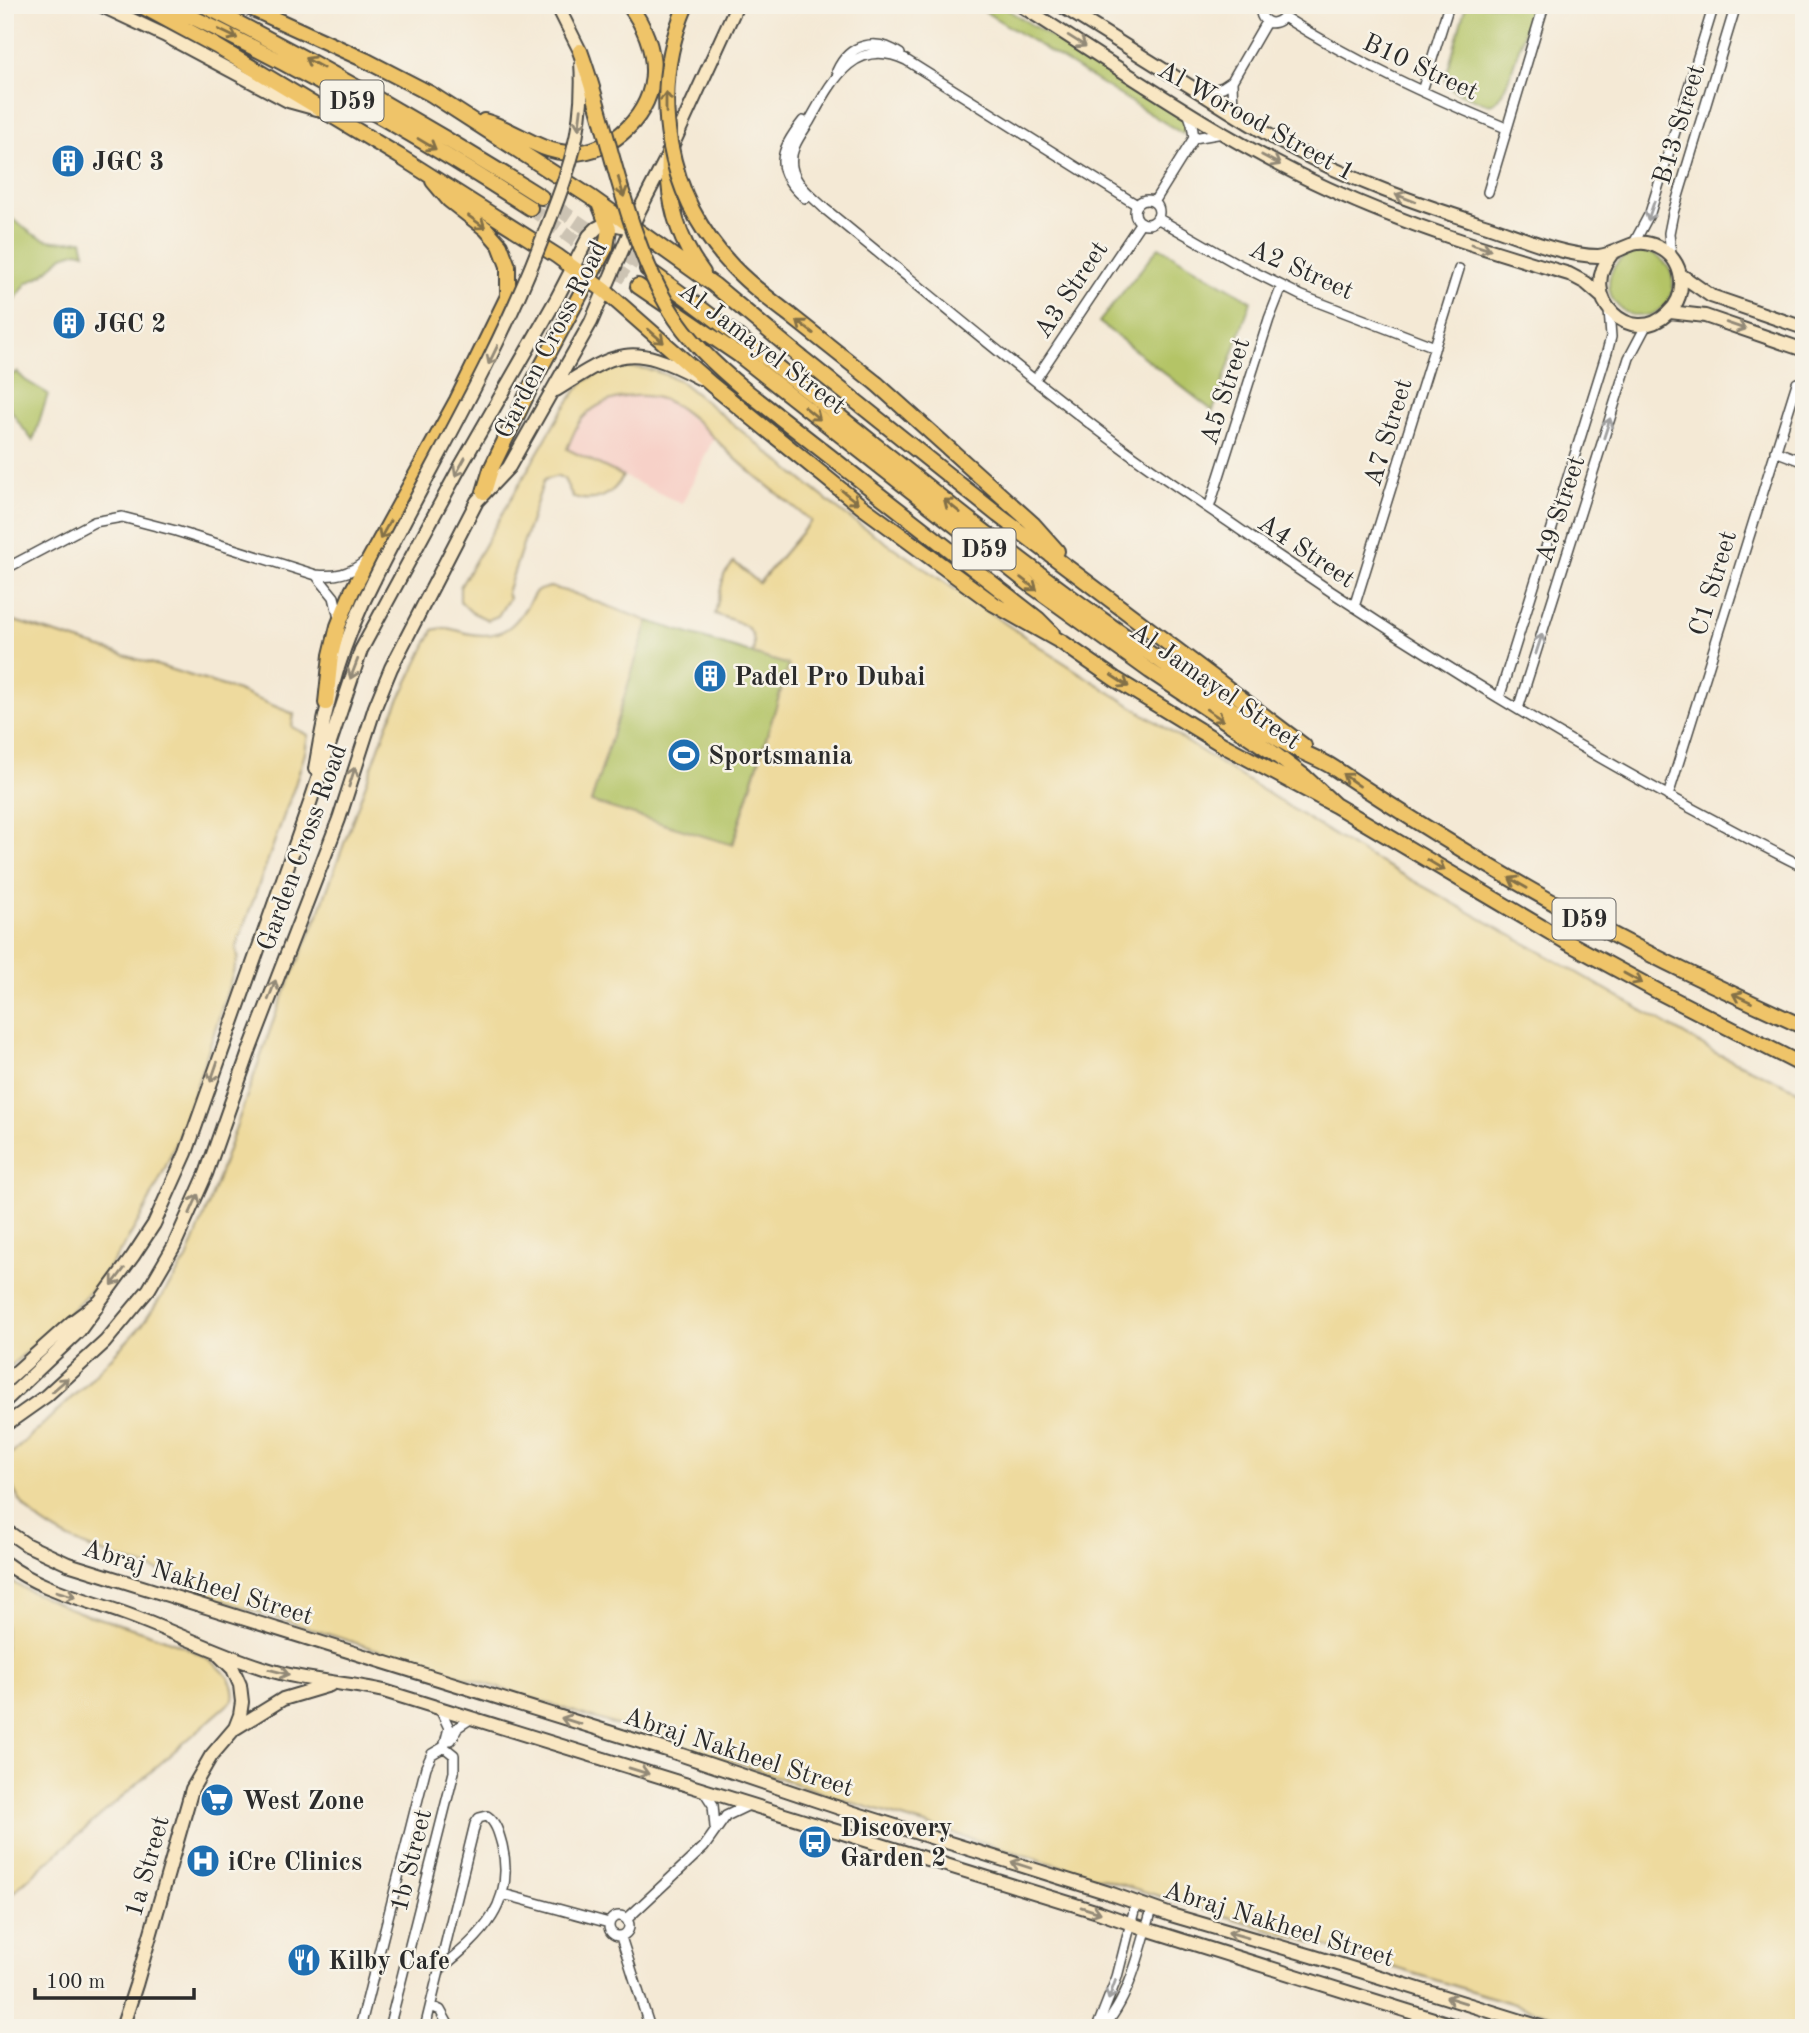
<svg xmlns="http://www.w3.org/2000/svg" width="1809" height="2033" font-family="'Old Standard TT',serif">
<rect width="100%" height="100%" fill="#f7f3e8"/>
<filter id="ink" filterUnits="userSpaceOnUse"><feTurbulence type="fractalNoise" baseFrequency=".0143" numOctaves="2"/><feDisplacementMap in="SourceGraphic" scale="14" xChannelSelector="R" yChannelSelector="G"/><feConvolveMatrix kernelMatrix="1 2 1 2 8 2 1 2 1" color-interpolation-filters="sRGB"/></filter>
<filter id="wash" filterUnits="userSpaceOnUse"><feTurbulence type="fractalNoise" baseFrequency=".00686" numOctaves="4" result="noise"/><feDisplacementMap in="SourceGraphic" scale="28" xChannelSelector="R" yChannelSelector="G"/><feGaussianBlur stdDeviation="1.57" result="paint"/><feColorMatrix in="noise" values="0 0 0 0 0 0 0 0 0 0 0 0 0 0 0 0 0 1.4 0 .05"/><feComposite in="paint" operator="in"/></filter>
<g filter="url(#wash)">
<rect width="100%" height="100%" fill="#f4e9d5"/>
<!-- built -->
<path fill="#f7d1c8" d="M 622,396 L 650,396 L 671,403 L 714,437 L 682,504 L 567,449 L 581,420 L 600,405 Z"/>
<!-- green -->
<path fill="#b4c466" stroke="#707848" stroke-width="2" d="M 974,5 L 1000,5 L 1155,102 L 1159,101 L 1180,113 L 1187,123 L 1183,134 Z
M 1466,5 L 1531,5 C 1526,22 1508,98 1493,103 C 1485,105 1478,101 1472,98 C 1461,94 1450,91 1445,80 Z
M 5,215 C 17,220 22,227 33,234 C 48,243 65,242 82,240 L 85,253 L 78,251 L 63,256 L 44,274 L 27,283 L 5,313 Z
M 1159,247 L 1251,301 L 1213,411 L 1099,322 Z
M1609 284a32 32 0 1 1 64 0a32 32 0 1 1-64 0Z
M 17,372 L 25,380 L 48,394 L 33,441 C 15,418 5,408 5,378 Z
M 648,621 L 789,665 L 732,846 L 591,802 Z"/>
<!-- sand -->
<path fill="#eeda9e" stroke="#8c8264" stroke-width="2" d="M 619,364 L 622,369 C 644,365 659,372 679,380 L 844,514 L 1049,653 L 1226,767 L 1351,846 L 1548,956 L 1716,1053 L 1804,1093 L 1804,2028 L 1593,2028 L 837,1798 L 740,1764 L 248,1609 C 234,1604 220,1600 208,1594 C 194,1586 179,1579 164,1573 C 116,1556 0,1533 9,1456 L 84,1386 L 142,1325 L 187,1259 L 210,1201 L 276,1013 L 318,915 L 388,723 L 433,630 C 449,626 451,629 466,633 C 507,642 517,622 536,591 L 550,587 L 573,593 L 648,621 L 591,802 L 733,845 L 789,665 L 753,654 C 759,623 738,623 715,614 L 724,575 L 734,562 L 759,583 L 811,521 C 786,500 760,481 736,459 C 717,442 693,414 671,403 C 643,389 601,396 581,420 C 575,428 571,440 567,449 L 623,476 C 613,496 595,504 573,497 L 564,479 L 558,476 L 544,480 L 507,593 L 509,598 L 498,616 L 488,620 L 471,612 L 460,601 L 460,587 L 560,414 L 581,384 L 599,372 Z
M 5,618 L 230,688 L 294,714 L 292,727 L 308,735 L 305,753 L 295,785 L 236,948 L 238,958 C 202,1066 174,1182 104,1274 C 76,1310 39,1341 5,1371 Z
M 5,1578 C 29,1592 53,1602 79,1612 C 114,1625 244,1650 233,1700 L 5,1899 Z"/>
</g>
<g filter="url(#ink)">
<g fill="none" stroke-linecap="round" stroke-linejoin="round">
<!-- primary-tunnel -->
<path stroke="#ccc3b3" stroke-width="14" stroke-dasharray="14 7" stroke-linecap="butt" d="M 541,197 L 647,269
M 530,208 L 638,286"/>
<defs>
<path id="street" d="M 1261,5 C 1258,21 1272,29 1284,17 L 1284,5
M 1284,17 C 1355,62 1429,96 1506,128
M 837,71 C 849,44 876,37 900,54
M 1422,91 L 1449,5
M 1202,94 L 1223,87 L 1232,81
M 1233,114 L 1232,81 L 1266,22
M 803,121 C 779,152 773,170 805,198
M 1194,138 L 1223,133
M 1488,192 L 1544,5
M1135 212a12 12 0 1 1 24 0a12 12 0 1 1-24 0Z
M 1154,202 L 1194,138 L 1192,124 L 1188,112
M 1137,205 L 906,60 C 853,35 831,83 809,122 C 800,136 789,149 792,167 C 795,185 813,197 825,209 C 922,288 1017,369 1117,444 C 1153,471 1191,496 1229,522 C 1412,650 1603,766 1804,867
M 1157,218 L 1234,262 L 1302,296 L 1435,347
M 1634,243 L 1650,213 L 1714,5
M 1671,256 L 1669,233 L 1673,213 L 1736,5
M 1035,380 L 1141,222
M 1775,451 L 1804,462
M 1209,508 L 1269,319 L 1282,286
M 5,569 L 94,522 L 122,517 L 176,531 L 316,575 C 335,577 350,574 364,562
M 316,575 L 334,597 L 339,618
M 1354,607 L 1459,269
M 1499,698 L 1607,352 L 1611,337 L 1609,310
M 1518,709 L 1629,358 L 1647,324
M 1668,796 L 1797,383
M 440,1709 L 449,1728 L 444,1747
M 451,1740 L 458,1727 L 472,1718
M 704,1791 L 713,1805 L 715,1827
M 503,1894 L 609,1923
M609 1926a10 10 0 1 1 20 0a10 10 0 1 1-20 0Z
M 627,1919 L 704,1847 L 726,1816 L 749,1805
M 621,1937 L 650,2028
M 431,2006 L 440,2010 L 450,2028
M 360,2028 L 426,1767 L 432,1754 L 444,1747 L 454,1755 L 454,1772 L 389,2028
M 425,2028 L 475,1824 L 479,1818 L 487,1816 C 496,1822 499,1834 502,1845 C 516,1904 482,1935 440,1969
M 1097,2028 L 1117,1977 L 1136,1903
M 1102,2028 C 1130,2000 1141,1946 1152,1909"/>
<path id="secondary" d="M 100,5 L 164,35 L 288,101 L 317,109
M 557,5 L 580,51
M 1020,5 C 1121,69 1220,139 1329,189 C 1406,225 1488,250 1569,274 L 1586,283 L 1601,296
M 1060,5 C 1108,35 1156,65 1204,95 C 1232,113 1260,131 1290,147 C 1350,180 1416,203 1481,224 C 1517,235 1561,256 1598,256 C 1621,255 1632,234 1658,247 C 1684,259 1689,294 1668,313 C 1631,349 1577,297 1611,255
M 1681,275 L 1711,296 L 1804,328
M 1670,312 L 1705,316 L 1804,350
M 556,390 C 617,351 631,342 699,378
M 315,769 C 326,700 342,642 374,580
M 5,1382 L 72,1322 L 100,1301 L 133,1256 L 154,1224 L 186,1153 L 311,800 L 361,650 L 459,469 L 557,298 L 589,236 L 597,228 L 607,223 L 632,228
M 5,1401 L 79,1331 L 98,1305
M 5,1425 L 46,1396 L 105,1342 L 149,1289 L 174,1246 L 206,1174 L 250,1049 L 339,819 L 375,707 L 391,668 L 477,501 L 509,467 L 591,322 L 639,211 L 669,153 L 737,5
M 5,1530 L 27,1545 L 68,1564 L 670,1751 L 851,1812 L 1112,1894 L 1171,1915 L 1312,1956 L 1544,2028
M 5,1563 C 41,1590 82,1598 123,1613 C 171,1630 215,1653 263,1668 C 303,1681 344,1682 384,1691 L 1098,1912 L 1146,1929 L 1462,2028
M 236,1728 L 283,1699 L 330,1685
M 122,2028 L 136,1985 L 192,1789 L 211,1756 L 235,1728 L 240,1715 L 242,1702 L 240,1685 L 233,1669 L 219,1655"/>
<path id="primary" d="M 140,5 L 216,46 L 399,156 L 557,256 L 605,291 L 712,385 L 861,506 L 994,604 L 1063,643 L 1115,679 L 1223,745 L 1335,805
M 167,5 C 293,64 414,133 530,208
M 203,5 C 319,64 431,128 541,197
M 244,5 L 365,60 L 431,94 L 592,198 L 714,285 L 798,355 L 998,515 L 1304,746
M 484,121 C 515,129 537,152 570,153 C 612,154 654,113 653,70 C 653,46 643,24 629,5
M 669,153 C 666,198 676,237 703,273
M 647,269 C 797,376 934,498 1083,606 C 1149,653 1215,701 1285,743 C 1301,753 1319,758 1334,768 C 1418,824 1502,876 1591,923 C 1660,961 1732,994 1804,1027
M 638,286 L 739,355 L 1032,586 L 1150,671 L 1272,752 L 1305,777 L 1335,805 L 1565,941 L 1661,993 L 1804,1066
M 877,384 L 1033,524 L 1057,551
M 745,390 L 1038,619 L 1052,633
M 484,492 L 491,469 L 532,384 L 606,247 L 609,229 L 600,206
M 326,703 L 331,655 L 338,626 L 352,591 L 457,400 L 508,296 L 508,266 L 500,245 L 486,229 L 449,200 L 433,181"/>
</defs>
<!-- street casing -->
<use href="#street" stroke="#494844" stroke-width="12"/>
<!-- secondary casing -->
<use href="#secondary" stroke="#494844" stroke-width="16"/>
<!-- primary casing -->
<use href="#primary" stroke="#494844" stroke-width="18"/>
<!-- street -->
<use href="#street" stroke="#fff" stroke-width="9"/>
<!-- secondary -->
<use href="#secondary" stroke="#f9e7c3" stroke-width="12"/>
<!-- primary -->
<use href="#primary" stroke="#efc469" stroke-width="14"/>
<defs>
<path id="secondary-bridge" d="M 374,580 C 429,469 494,363 539,247 C 565,182 586,133 581,62"/>
<path id="primary-bridge" d="M 686,5 C 648,94 666,197 733,267 C 750,285 770,300 790,315 C 819,338 848,361 877,384
M 580,51 C 611,136 623,229 669,308 C 688,340 716,366 745,390"/>
</defs>
<!-- secondary-bridge casing -->
<use href="#secondary-bridge" stroke="#494844" stroke-width="16" stroke-linecap="butt"/>
<!-- primary-bridge casing -->
<use href="#primary-bridge" stroke="#494844" stroke-width="18" stroke-linecap="butt"/>
<!-- secondary-bridge -->
<use href="#secondary-bridge" stroke="#f9e7c3" stroke-width="12"/>
<!-- primary-bridge -->
<use href="#primary-bridge" stroke="#efc469" stroke-width="14"/>
</g>
<!-- one-way arrows -->
<defs><path id="oneway-shaft" d="M-6 0H5M1.5-3L5.5 0L1.5 3" fill="none" stroke-width="1.6" stroke-linecap="round" stroke-linejoin="round" transform="scale(1.75)"/></defs>
<g stroke="#837047">
<use href="#oneway-shaft" transform="translate(228 34) rotate(26)"/>
<use href="#oneway-shaft" transform="translate(314 63) rotate(-151)"/>
<use href="#oneway-shaft" transform="translate(666 102) rotate(-90)"/>
<use href="#oneway-shaft" transform="translate(427 144) rotate(31)"/>
<use href="#oneway-shaft" transform="translate(621 187) rotate(74)"/>
<use href="#oneway-shaft" transform="translate(477 222) rotate(36)"/>
<use href="#oneway-shaft" transform="translate(805 327) rotate(-142)"/>
<use href="#oneway-shaft" transform="translate(656 336) rotate(41)"/>
<use href="#oneway-shaft" transform="translate(812 413) rotate(39)"/>
<use href="#oneway-shaft" transform="translate(850 497) rotate(39)"/>
<use href="#oneway-shaft" transform="translate(952 506) rotate(-141)"/>
<use href="#oneway-shaft" transform="translate(385 530) rotate(119)"/>
<use href="#oneway-shaft" transform="translate(1029 584) rotate(37)"/>
<use href="#oneway-shaft" transform="translate(1120 681) rotate(33)"/>
<use href="#oneway-shaft" transform="translate(1215 715) rotate(34)"/>
<use href="#oneway-shaft" transform="translate(1351 780) rotate(-145)"/>
<use href="#oneway-shaft" transform="translate(1436 865) rotate(31)"/>
<use href="#oneway-shaft" transform="translate(1518 883) rotate(-150)"/>
<use href="#oneway-shaft" transform="translate(1633 978) rotate(29)"/>
<use href="#oneway-shaft" transform="translate(1742 998) rotate(-155)"/>
</g>
<g stroke="#928977">
<use href="#oneway-shaft" transform="translate(1077 41) rotate(32)"/>
<use href="#oneway-shaft" transform="translate(580 119) rotate(97)"/>
<use href="#oneway-shaft" transform="translate(1271 160) rotate(28)"/>
<use href="#oneway-shaft" transform="translate(1405 198) rotate(-159)"/>
<use href="#oneway-shaft" transform="translate(1481 247) rotate(17)"/>
<use href="#oneway-shaft" transform="translate(1736 326) rotate(19)"/>
<use href="#oneway-shaft" transform="translate(493 355) rotate(116)"/>
<use href="#oneway-shaft" transform="translate(460 467) rotate(119)"/>
<use href="#oneway-shaft" transform="translate(354 669) rotate(111)"/>
<use href="#oneway-shaft" transform="translate(352 777) rotate(-72)"/>
<use href="#oneway-shaft" transform="translate(272 990) rotate(-69)"/>
<use href="#oneway-shaft" transform="translate(214 1072) rotate(109)"/>
<use href="#oneway-shaft" transform="translate(194 1204) rotate(-66)"/>
<use href="#oneway-shaft" transform="translate(118 1277) rotate(127)"/>
<use href="#oneway-shaft" transform="translate(60 1385) rotate(-41)"/>
<use href="#oneway-shaft" transform="translate(66 1594) rotate(16)"/>
<use href="#oneway-shaft" transform="translate(279 1672) rotate(14)"/>
<use href="#oneway-shaft" transform="translate(571 1721) rotate(-163)"/>
<use href="#oneway-shaft" transform="translate(639 1771) rotate(17)"/>
<use href="#oneway-shaft" transform="translate(1021 1865) rotate(-162)"/>
<use href="#oneway-shaft" transform="translate(1091 1910) rotate(17)"/>
<use href="#oneway-shaft" transform="translate(1238 1935) rotate(-164)"/>
<use href="#oneway-shaft" transform="translate(1456 2000) rotate(-163)"/>
</g>
<g stroke="#a0a0a0">
<use href="#oneway-shaft" transform="translate(1651 211) rotate(109)"/>
<use href="#oneway-shaft" transform="translate(1607 428) rotate(-72)"/>
<use href="#oneway-shaft" transform="translate(1539 644) rotate(-72)"/>
<use href="#oneway-shaft" transform="translate(1112 1990) rotate(110)"/>
</g>
</g>
<!-- icons -->
<defs>
<symbol id="building-disc" viewBox="-11 -11 22 22"><circle r="9.5" fill="#1f6fb2" stroke="#f7f3e8"/><path d="M-4-6H4V6H1V3H-1V6H-4ZM-2.5-4.3h1.7v1.8h-1.7ZM.8-4.3h1.7v1.8H.8ZM-2.5-1h1.7V.8h-1.7ZM.8-1h1.7V.8H.8Z" fill="#fff"/></symbol>
<symbol id="stadium-disc" viewBox="-11 -11 22 22"><circle r="9.5" fill="#1f6fb2" stroke="#f7f3e8"/><path d="M0-5a6.5 5 0 1 0 0 10a6.5 5 0 1 0 0-10ZM-3.5-1.8h7v3.6h-7Z" fill="#fff"/></symbol>
<symbol id="supermarket-disc" viewBox="-11 -11 22 22"><circle r="9.5" fill="#1f6fb2" stroke="#f7f3e8"/><path d="M-6-5.5h2.5l.6 2H6L4.5 2H-2.5L-4.4-4H-6ZM-1.5 3.2a1.3 1.3 0 1 0 .1 0ZM3 3.2a1.3 1.3 0 1 0 .1 0Z" fill="#fff"/></symbol>
<symbol id="bus-disc" viewBox="-11 -11 22 22"><circle r="9.5" fill="#1f6fb2" stroke="#f7f3e8"/><path d="M-5-6H5V4H4V6H2V4H-2V6H-4V4H-5ZM-3.5-4V0h7V-4ZM-3.5 1.2v1.5H-2V1.2ZM2 1.2v1.5H3.5V1.2Z" fill="#fff"/></symbol>
<symbol id="hospital-disc" viewBox="-11 -11 22 22"><circle r="9.5" fill="#1f6fb2" stroke="#f7f3e8"/><path d="M-5-5h3v3.5h4V-5h3V5h-3V1.5h-4V5h-3Z" fill="#fff"/></symbol>
<symbol id="restaurant-disc" viewBox="-11 -11 22 22"><circle r="9.5" fill="#1f6fb2" stroke="#f7f3e8"/><path d="M-5-6h1v4h1v-4h1v4h1v-4h1v5L-1.5 .5V6h-2V.5L-5-1ZM5-6V6H3V1.5H1.5Q1.5-4 5-6Z" fill="#fff"/></symbol>
</defs>
<g fill-rule="evenodd">
<use href="#building-disc" x="49" y="142" width="38" height="38"/>
<use href="#building-disc" x="50" y="304" width="38" height="38"/>
<use href="#building-disc" x="691" y="657" width="38" height="38"/>
<use href="#stadium-disc" x="665" y="736" width="38" height="38"/>
<use href="#supermarket-disc" x="198" y="1781" width="38" height="38"/>
<use href="#bus-disc" x="796" y="1823" width="38" height="38"/>
<use href="#hospital-disc" x="184" y="1842" width="38" height="38"/>
<use href="#restaurant-disc" x="285" y="1941" width="38" height="38"/>
</g>
<g text-anchor="middle" stroke-width="5" stroke-linejoin="round" paint-order="stroke">
<!-- shield labels -->
<g fill="#f7f3e8" stroke="#686764" stroke-width="2">
<rect x="320.5" y="80.5" width="63" height="41" rx="5"/>
<rect x="952.5" y="528.5" width="63" height="41" rx="5"/>
<rect x="1552.5" y="898.5" width="63" height="41" rx="5"/>
</g>
<g font-size="24" font-weight="bold" fill="#2b2b2b">
<text x="352" y="109">D59</text>
<text x="984" y="557">D59</text>
<text x="1584" y="927">D59</text>
</g>
<!-- street labels -->
<g font-size="26" fill="#2b2b2b" stroke="#f7f3e8">
<text transform="translate(1421 66) rotate(25)" y="9">B10 Street</text>
<text transform="translate(1257 120) rotate(29)" y="9">Al Worood Street 1</text>
<text transform="translate(1678 124) rotate(-73)" y="9">B13 Street</text>
<text transform="translate(1302 269) rotate(24)" y="9">A2 Street</text>
<text transform="translate(1070 289) rotate(-56)" y="9">A3 Street</text>
<text transform="translate(550 339) rotate(-63)" y="9">Garden Cross Road</text>
<text transform="translate(763 347) rotate(37)" y="9">Al Jamayel Street</text>
<text transform="translate(1224 391) rotate(-72)" y="9">A5 Street</text>
<text transform="translate(1387 432) rotate(-73)" y="9">A7 Street</text>
<text transform="translate(1559 509) rotate(-72)" y="9">A9 Street</text>
<text transform="translate(1307 550) rotate(34)" y="9">A4 Street</text>
<text transform="translate(1712 583) rotate(-73)" y="9">C1 Street</text>
<text transform="translate(1216 685) rotate(35)" y="9">Al Jamayel Street</text>
<text transform="translate(301 847) rotate(-70)" y="9">Garden Cross Road</text>
<text transform="translate(198 1581) rotate(17)" y="9">Abraj Nakheel Street</text>
<text transform="translate(739 1751) rotate(18)" y="9">Abraj Nakheel Street</text>
<text transform="translate(410 1860) rotate(-76)" y="9">1b Street</text>
<text transform="translate(146 1866) rotate(-74)" y="9">1a Street</text>
<text transform="translate(1279 1923) rotate(17)" y="9">Abraj Nakheel Street</text>
</g>
<!-- poi labels -->
<g font-size="26" font-weight="bold" fill="#2b2b2b" stroke="#f7f3e8" text-anchor="start">
<text x="92" y="170">JGC 3</text>
<text x="94" y="332">JGC 2</text>
<text x="734" y="685">Padel Pro Dubai</text>
<text x="708" y="764">Sportsmania</text>
<text x="242" y="1809">West Zone</text>
<text x="840" y="1836">Discovery<tspan x="840" dy="30">Garden 2</tspan></text>
<text x="228" y="1870">iCre Clinics</text>
<text x="328" y="1969">Kilby Cafe</text>
</g>
</g>
<!-- margin -->
<rect width="1809" height="2033" fill="none" stroke="#f7f3e8" stroke-width="28"/>
<!-- scale -->
<path d="M35 1988v10h159v-10" fill="none" stroke="#2b2b2b" stroke-width="3.5"/>
<text x="46" y="1988" font-size="21" fill="#2b2b2b" stroke="#f7f3e8" stroke-width="5" paint-order="stroke">100 m</text>
</svg>
